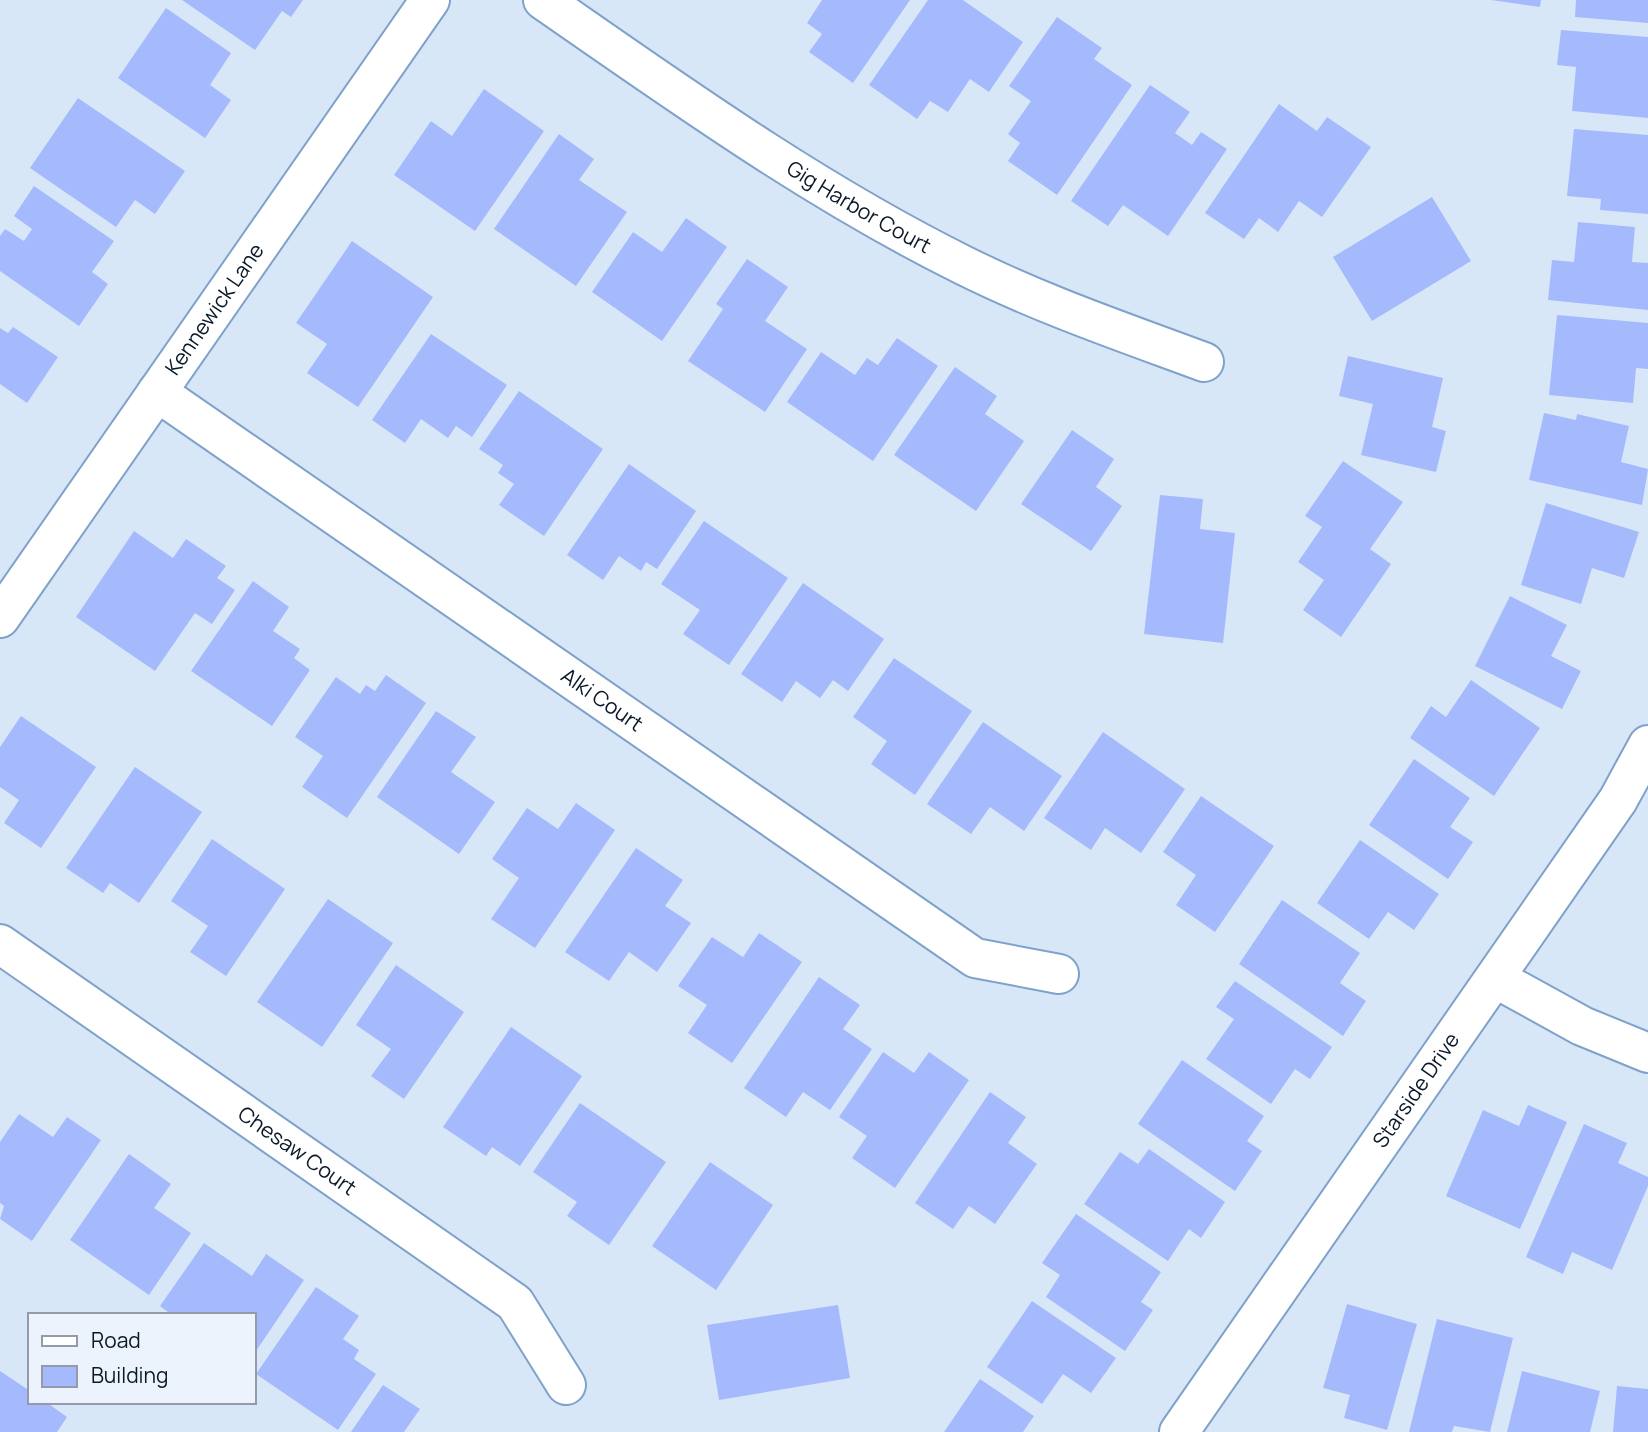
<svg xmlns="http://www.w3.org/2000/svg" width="1648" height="1432" font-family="Manrope,sans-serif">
<rect width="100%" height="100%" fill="#d8e7f8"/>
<!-- building -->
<path fill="#a5bafc" d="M 182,0 L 303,0 L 291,17 L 282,11 L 255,50 Z
M 822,0 L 910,0 L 853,83 L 809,52 L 822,34 L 807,23 Z
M 928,0 L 963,0 L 1023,42 L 989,92 L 970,79 L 948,112 L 930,101 L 917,119 L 869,85 Z
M 1491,0 L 1541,0 L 1540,7 Z
M 1576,0 L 1648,0 L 1648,23 L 1575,17 Z
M 166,8 L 231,53 L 210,85 L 231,100 L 205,138 L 118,78 Z
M 1057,17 L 1102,48 L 1094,59 L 1132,85 L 1057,195 L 1008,161 L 1020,143 L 1008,134 L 1031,101 L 1009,86 Z
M 1561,30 L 1648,37 L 1648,118 L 1572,111 L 1576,67 L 1557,65 Z
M 1150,85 L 1190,112 L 1175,133 L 1192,145 L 1201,132 L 1227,149 L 1168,236 L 1123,205 L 1108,226 L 1071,201 Z
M 484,89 L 544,131 L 475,231 L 394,175 L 431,121 L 452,136 Z
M 78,98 L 185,171 L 155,214 L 135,200 L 116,227 L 30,168 Z
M 1279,104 L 1317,131 L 1327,117 L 1371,147 L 1322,217 L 1299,201 L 1278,232 L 1259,218 L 1244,239 L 1205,213 Z
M 1574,129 L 1648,135 L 1648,214 L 1600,210 L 1601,199 L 1567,196 Z
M 559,134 L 594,159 L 579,180 L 627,212 L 576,286 L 494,229 Z
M 34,186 L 114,241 L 92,272 L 108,284 L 79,326 L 0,271 L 0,236 L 5,229 L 24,241 L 32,229 L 14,216 Z
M 1432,197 L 1471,261 L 1372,321 L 1333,257 Z
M 686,218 L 727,247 L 662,341 L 592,292 L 633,232 L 662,252 Z
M 1578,222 L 1635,227 L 1632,262 L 1648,263 L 1648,310 L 1548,300 L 1552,260 L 1574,262 Z
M 352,241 L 433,297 L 358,407 L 307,373 L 327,344 L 296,323 Z
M 747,259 L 788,287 L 765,321 L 807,349 L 765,412 L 688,361 L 723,309 L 716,304 Z
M 1557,315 L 1648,323 L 1648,369 L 1636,368 L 1633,403 L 1549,395 Z
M 13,327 L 58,357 L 27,403 L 0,384 L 0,328 L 8,333 Z
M 431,334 L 507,385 L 472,437 L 456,426 L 448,438 L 421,419 L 405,443 L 372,420 Z
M 897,338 L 938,366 L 873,461 L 787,402 L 821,352 L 855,375 L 867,358 L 878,365 Z
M 1348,356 L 1443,378 L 1432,427 L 1446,431 L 1436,472 L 1361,455 L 1373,404 L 1339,396 Z
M 955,367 L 997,396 L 985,414 L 1024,441 L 976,511 L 894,455 Z
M 519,391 L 603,449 L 544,536 L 499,505 L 514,484 L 498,473 L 503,465 L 479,449 Z
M 1544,413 L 1576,420 L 1577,414 L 1629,426 L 1621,462 L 1648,469 L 1642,505 L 1529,480 Z
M 1072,430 L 1114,459 L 1096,487 L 1122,506 L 1091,551 L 1021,504 Z
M 1343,461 L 1403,502 L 1370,549 L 1391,564 L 1341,637 L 1303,610 L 1324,580 L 1298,562 L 1322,527 L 1305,516 Z
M 629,464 L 696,511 L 657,569 L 646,562 L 641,571 L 619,556 L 603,580 L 567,555 Z
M 1160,495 L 1203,499 L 1200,529 L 1235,533 L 1223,643 L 1144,634 Z
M 1546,503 L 1639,532 L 1624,578 L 1592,568 L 1581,604 L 1521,585 Z
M 704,521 L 788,578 L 729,665 L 683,634 L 700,610 L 661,584 Z
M 134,531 L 173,558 L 186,539 L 226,566 L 217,578 L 235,590 L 212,624 L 195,613 L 155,671 L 76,617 Z
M 253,581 L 289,607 L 273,631 L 300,649 L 294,658 L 310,670 L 272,726 L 191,671 Z
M 803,583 L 884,639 L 848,691 L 833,680 L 820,698 L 796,681 L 782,702 L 741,674 Z
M 1510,596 L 1567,625 L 1551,656 L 1581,671 L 1562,709 L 1475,666 Z
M 894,658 L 972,711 L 915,795 L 871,764 L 887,741 L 853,717 Z
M 386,675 L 426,703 L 347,818 L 302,787 L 323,756 L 295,737 L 336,677 L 360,694 L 366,685 L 375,691 Z
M 1471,680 L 1540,728 L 1494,796 L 1410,738 L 1431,706 L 1446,717 Z
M 436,711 L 476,737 L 451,772 L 495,802 L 459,854 L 377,797 Z
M 21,716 L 96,767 L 41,848 L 4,823 L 19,800 L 0,787 L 0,747 Z
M 983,722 L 1062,776 L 1024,831 L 990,807 L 971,834 L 927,804 Z
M 1103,732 L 1185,789 L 1141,853 L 1105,828 L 1091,850 L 1044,818 Z
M 1414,759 L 1470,798 L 1450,827 L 1473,842 L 1448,879 L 1369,825 Z
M 135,767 L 202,812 L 139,903 L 110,883 L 103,893 L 66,868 Z
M 1201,796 L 1274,846 L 1215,932 L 1176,905 L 1196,875 L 1163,852 Z
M 576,803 L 615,830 L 535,948 L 491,919 L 519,878 L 492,859 L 527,808 L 558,829 Z
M 212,839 L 285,889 L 226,976 L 190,952 L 208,926 L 171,901 Z
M 1360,840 L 1439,894 L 1414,930 L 1388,912 L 1369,939 L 1317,903 Z
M 636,848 L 683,880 L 665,906 L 691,923 L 657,972 L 629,952 L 609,981 L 565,952 Z
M 328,899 L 393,943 L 322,1047 L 257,1002 Z
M 1282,900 L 1360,953 L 1340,983 L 1366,1001 L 1343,1036 L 1239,964 Z
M 759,933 L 802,962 L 732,1063 L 688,1033 L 707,1005 L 678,986 L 712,937 L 743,957 Z
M 396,965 L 464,1012 L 404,1099 L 371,1076 L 391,1049 L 356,1025 Z
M 819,977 L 860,1005 L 843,1029 L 872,1049 L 830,1110 L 803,1092 L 786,1117 L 744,1088 Z
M 1235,981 L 1332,1047 L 1310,1079 L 1295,1069 L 1271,1104 L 1206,1059 L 1234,1019 L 1216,1007 Z
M 511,1027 L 582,1076 L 520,1166 L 492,1147 L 486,1156 L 443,1127 Z
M 883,1052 L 914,1073 L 929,1052 L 969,1080 L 895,1188 L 852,1158 L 867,1136 L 839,1117 Z
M 1182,1060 L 1264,1116 L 1247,1141 L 1262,1151 L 1235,1191 L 1138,1124 Z
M 990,1092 L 1026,1117 L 1008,1143 L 1037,1164 L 995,1224 L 969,1206 L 953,1229 L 915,1203 Z
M 580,1103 L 666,1162 L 609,1245 L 567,1216 L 577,1202 L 533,1172 Z
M 1528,1105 L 1567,1122 L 1520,1229 L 1446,1196 L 1483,1110 L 1519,1126 Z
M 19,1114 L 53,1137 L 67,1117 L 101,1140 L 32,1241 L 0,1219 L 4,1206 L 0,1203 L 0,1142 Z
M 1584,1124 L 1627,1143 L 1618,1163 L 1648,1177 L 1648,1186 L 1612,1270 L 1572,1252 L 1563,1274 L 1526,1257 Z
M 1149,1149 L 1225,1202 L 1201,1238 L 1189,1229 L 1168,1261 L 1084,1204 L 1120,1152 L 1138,1164 Z
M 129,1154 L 171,1184 L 154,1208 L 191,1233 L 149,1295 L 70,1240 Z
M 710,1162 L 773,1205 L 716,1290 L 652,1246 Z
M 1076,1214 L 1161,1272 L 1141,1302 L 1153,1310 L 1125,1351 L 1046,1297 L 1060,1275 L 1042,1263 Z
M 204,1243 L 252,1276 L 266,1254 L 304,1280 L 254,1354 L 254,1315 L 172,1315 L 160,1306 Z
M 316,1287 L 359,1316 L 343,1339 L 359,1350 L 354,1359 L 376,1374 L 338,1430 L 256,1374 Z
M 1032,1301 L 1116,1358 L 1091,1393 L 1063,1374 L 1042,1404 L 987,1367 Z
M 1347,1304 L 1417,1324 L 1387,1430 L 1344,1418 L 1350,1395 L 1323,1388 Z
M 838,1305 L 850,1378 L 719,1400 L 707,1325 Z
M 1437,1319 L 1513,1338 L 1490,1432 L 1454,1426 L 1452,1432 L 1409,1432 Z
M 0,1371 L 30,1391 L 30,1402 L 46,1402 L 67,1417 L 57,1432 L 0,1432 Z
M 1522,1371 L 1600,1391 L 1590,1432 L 1507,1432 Z
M 980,1379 L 1034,1416 L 1023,1432 L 944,1432 Z
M 383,1385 L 420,1409 L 404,1432 L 351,1432 Z
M 1617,1386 L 1648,1389 L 1648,1432 L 1613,1432 Z"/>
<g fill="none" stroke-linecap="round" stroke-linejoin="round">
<defs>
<g id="street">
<path id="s1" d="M 543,0 C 680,95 814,191 963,265 C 1041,304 1123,332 1204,362"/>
<path id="s2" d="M 157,392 L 975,958 L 1059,974"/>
<path id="s3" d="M 0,618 L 430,0"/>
<path id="s4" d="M 0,944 L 515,1303 L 566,1385"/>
<path d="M 1495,978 L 1582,1026 L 1648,1053"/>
<path id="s5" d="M 1179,1432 L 1618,800 L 1648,745"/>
</g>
</defs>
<!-- street casing -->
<use href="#street" stroke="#7ea2ca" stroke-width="42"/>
<!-- street -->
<use href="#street" stroke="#fff" stroke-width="38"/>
</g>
<g text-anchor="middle" stroke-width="7" stroke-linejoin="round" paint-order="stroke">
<!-- street labels -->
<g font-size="21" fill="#0a1827" stroke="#ecf3fc">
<text dy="7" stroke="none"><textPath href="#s1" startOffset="378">Gig Harbor Court</textPath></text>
<text dy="7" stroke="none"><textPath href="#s3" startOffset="376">Kennewick Lane</textPath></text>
<text dy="7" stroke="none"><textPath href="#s2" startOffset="541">Alki Court</textPath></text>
<text dy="7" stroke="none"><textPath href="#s5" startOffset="416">Starside Drive</textPath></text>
<text dy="7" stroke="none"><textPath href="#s4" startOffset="362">Chesaw Court</textPath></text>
</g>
</g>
<!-- legend -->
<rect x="28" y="1313" width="228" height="91" fill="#ecf3fc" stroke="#929ba7" stroke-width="2"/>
<rect x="42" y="1336" width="35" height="10" fill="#ffffff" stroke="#929ba7" stroke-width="2"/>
<text x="91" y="1348" font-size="21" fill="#0a1827">Road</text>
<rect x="42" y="1366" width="35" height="21" fill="#a5bafc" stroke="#929ba7" stroke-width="2"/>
<text x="91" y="1383" font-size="21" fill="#0a1827">Building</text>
</svg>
